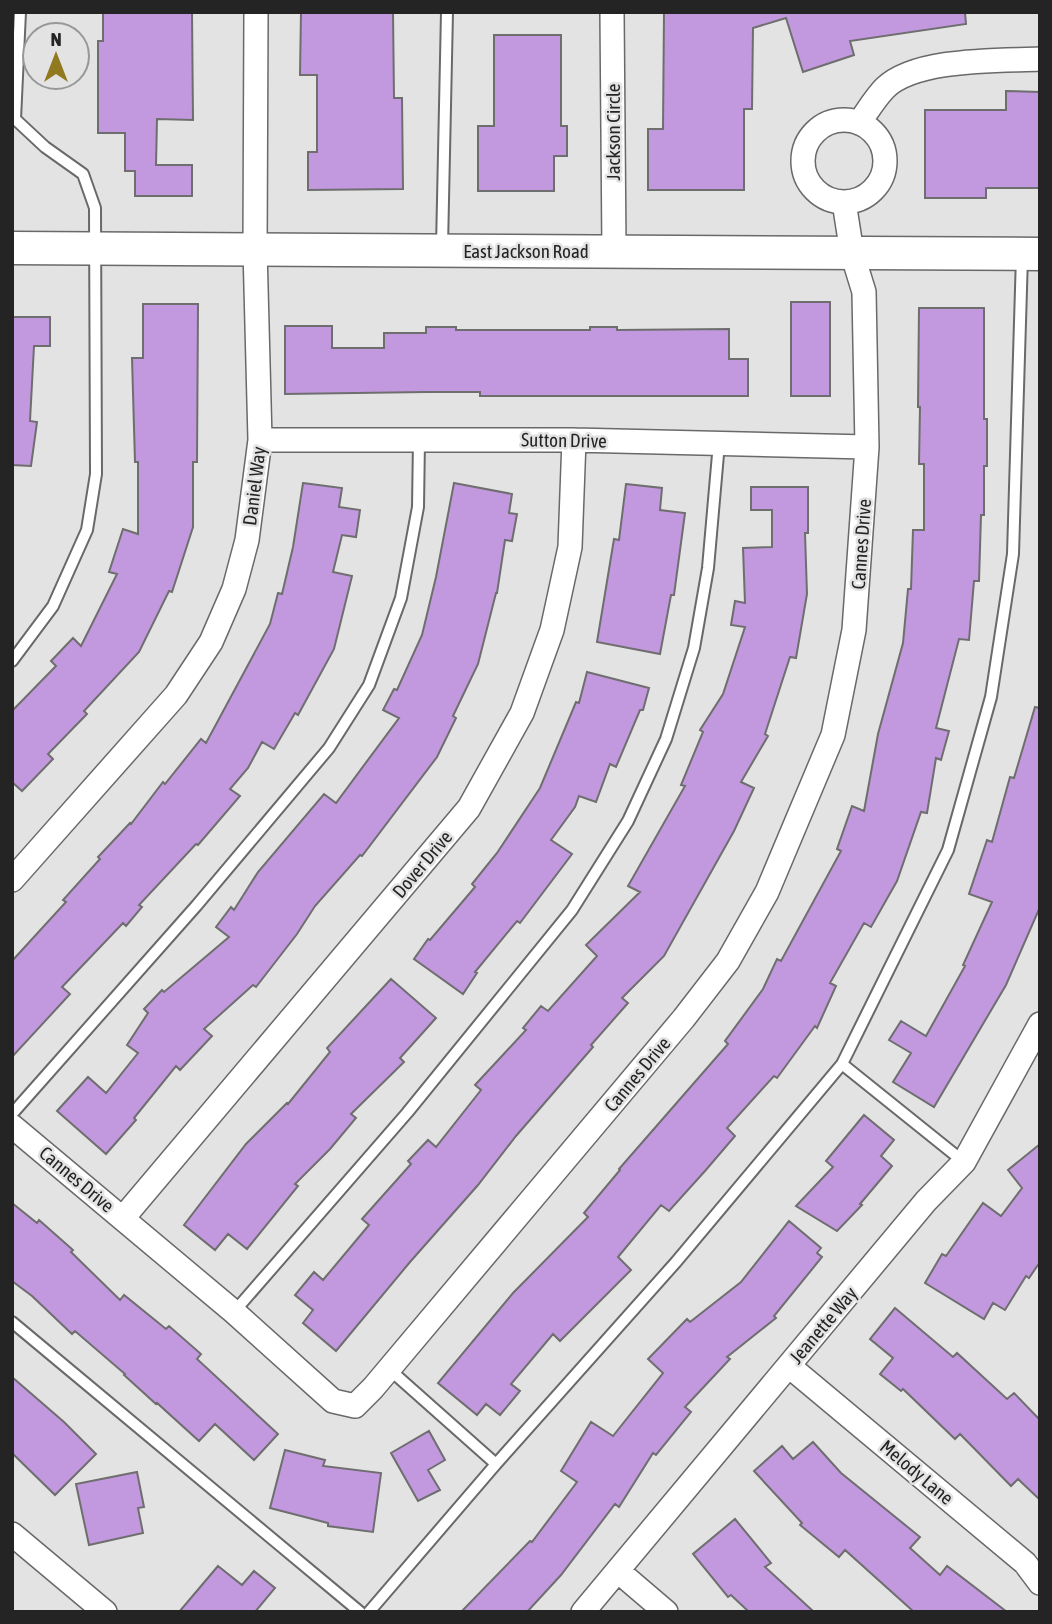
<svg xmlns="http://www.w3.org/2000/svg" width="1052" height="1624" font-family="'Asap Condensed',sans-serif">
<rect width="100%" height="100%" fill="#e3e3e4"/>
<!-- building -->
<path fill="#c298de" stroke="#6f6e6f" stroke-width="2" d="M 103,12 L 192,12 L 193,120 L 157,119 L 156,165 L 192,165 L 192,196 L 135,196 L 135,171 L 125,171 L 125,133 L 98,133 L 98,41 L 103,41 Z
M 301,12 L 393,12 L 394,98 L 402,98 L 403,189 L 308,190 L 308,152 L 317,152 L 317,75 L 300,75 Z
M 664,12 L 965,12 L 966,24 L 850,41 L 854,55 L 803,72 L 786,18 L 753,28 L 752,109 L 744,109 L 744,190 L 648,190 L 648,129 L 663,129 Z
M 494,35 L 561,35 L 561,126 L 567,126 L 567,156 L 554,156 L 554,191 L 478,191 L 478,126 L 494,126 Z
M 1006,91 L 1040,92 L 1040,188 L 986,188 L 986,198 L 925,198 L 925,110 L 1006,110 Z
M 791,302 L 830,302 L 830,396 L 791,396 Z
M 143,304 L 198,304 L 197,462 L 193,462 L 193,527 L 172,592 L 169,591 L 139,652 L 84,711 L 87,714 L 48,754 L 53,759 L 22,791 L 12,782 L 12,711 L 56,666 L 51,661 L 73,638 L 81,646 L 117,574 L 109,572 L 123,529 L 138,534 L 138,462 L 135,462 L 132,358 L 143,358 Z
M 919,308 L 984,308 L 984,419 L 987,419 L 987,466 L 984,466 L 984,515 L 981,515 L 979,581 L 974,581 L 969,640 L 959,639 L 936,728 L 949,731 L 941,760 L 936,758 L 927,813 L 921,812 L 897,881 L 871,927 L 864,923 L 830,983 L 836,986 L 817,1028 L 815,1026 L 777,1078 L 774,1076 L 727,1128 L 735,1136 L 705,1171 L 669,1211 L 661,1205 L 618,1257 L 631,1270 L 560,1341 L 553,1334 L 511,1384 L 520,1391 L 500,1415 L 486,1404 L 477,1415 L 438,1383 L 513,1293 L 588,1217 L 584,1213 L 620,1170 L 619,1169 L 728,1044 L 725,1041 L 763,989 L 777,959 L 781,961 L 841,851 L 837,849 L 852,806 L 864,811 L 878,734 L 903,643 L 908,589 L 911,589 L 913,530 L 924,530 L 924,464 L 919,464 L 920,407 L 918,407 Z
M 12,317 L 50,317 L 50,346 L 34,346 L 30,421 L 37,422 L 31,466 L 12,465 Z
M 285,326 L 332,326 L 332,348 L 384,348 L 384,333 L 426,333 L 426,327 L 456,327 L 456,330 L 590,330 L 590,327 L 617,327 L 617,330 L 729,329 L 729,359 L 748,359 L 748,396 L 480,396 L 480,392 L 426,392 L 285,394 Z
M 303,483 L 342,488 L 339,507 L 360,510 L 356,537 L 342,535 L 333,572 L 352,576 L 334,649 L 298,715 L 295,713 L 274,749 L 262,742 L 248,768 L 230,789 L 240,796 L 198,845 L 196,844 L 139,905 L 142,907 L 126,926 L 123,923 L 62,987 L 70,994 L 12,1057 L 12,961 L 66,902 L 63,900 L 100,859 L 98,857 L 130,823 L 131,824 L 163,782 L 165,784 L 201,739 L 206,743 L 270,624 L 278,593 L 282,594 L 293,547 Z
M 454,483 L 512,494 L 509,513 L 517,514 L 512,541 L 505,540 L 497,593 L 496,593 L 478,664 L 453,716 L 456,718 L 437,757 L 362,856 L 360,855 L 315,906 L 297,934 L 256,987 L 253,985 L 204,1029 L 212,1036 L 180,1070 L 176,1066 L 134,1118 L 136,1120 L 106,1154 L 57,1111 L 88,1077 L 106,1093 L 138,1053 L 127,1045 L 148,1013 L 144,1009 L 162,990 L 164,992 L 229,937 L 216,927 L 231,907 L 234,910 L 258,872 L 324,794 L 336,803 L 399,718 L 383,710 L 394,689 L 397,690 L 422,635 L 436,577 Z
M 626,484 L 662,488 L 660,510 L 685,513 L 674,595 L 671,595 L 660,654 L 597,642 L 614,539 L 619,540 Z
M 751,487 L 808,487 L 808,533 L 805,533 L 807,594 L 796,658 L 790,657 L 765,734 L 768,736 L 741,782 L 754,788 L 734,831 L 664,956 L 622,998 L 628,1003 L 591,1045 L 593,1047 L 516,1136 L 478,1185 L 410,1262 L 336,1351 L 303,1323 L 313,1310 L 295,1295 L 314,1272 L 323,1280 L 369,1225 L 362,1219 L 411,1164 L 408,1161 L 428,1140 L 436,1147 L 481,1090 L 475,1085 L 526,1030 L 523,1028 L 541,1006 L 548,1011 L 597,956 L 586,945 L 640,892 L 628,886 L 685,786 L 681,785 L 703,732 L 700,730 L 723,694 L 745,627 L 731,625 L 735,601 L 745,603 L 743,548 L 772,547 L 772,510 L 751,510 Z
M 587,672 L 649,688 L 643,710 L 640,710 L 616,767 L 610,764 L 596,802 L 579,796 L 575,807 L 551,840 L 572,854 L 520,923 L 517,921 L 475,972 L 477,973 L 463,994 L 414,959 L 428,939 L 430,940 L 475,887 L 472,884 L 497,853 L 540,788 L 576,702 L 579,703 Z
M 1035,707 L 1040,708 L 1040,907 L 1006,985 L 934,1107 L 893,1082 L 911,1053 L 889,1040 L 901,1021 L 926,1036 L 965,966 L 963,965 L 992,902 L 969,894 L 987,840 L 992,842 L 1010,777 L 1014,778 Z
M 391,979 L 436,1018 L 400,1058 L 404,1062 L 351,1114 L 356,1118 L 330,1149 L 295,1184 L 298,1186 L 247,1249 L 228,1234 L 215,1250 L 184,1225 L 246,1144 L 287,1103 L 288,1104 L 330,1052 L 327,1048 Z
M 864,1115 L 894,1140 L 881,1156 L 892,1166 L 860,1204 L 862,1205 L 837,1231 L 796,1206 L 833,1167 L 826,1161 Z
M 1040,1144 L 1040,1262 L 1029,1278 L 1026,1276 L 1005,1310 L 993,1303 L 984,1319 L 925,1283 L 942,1254 L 946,1256 L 983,1203 L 1001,1216 L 1022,1188 L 1008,1170 Z
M 12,1203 L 37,1223 L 39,1220 L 73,1250 L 71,1252 L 120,1300 L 124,1295 L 166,1329 L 169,1326 L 201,1354 L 197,1359 L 278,1434 L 254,1460 L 215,1424 L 199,1441 L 157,1403 L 156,1404 L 124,1375 L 125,1374 L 75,1331 L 72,1334 L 32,1296 L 12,1281 Z
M 789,1221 L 821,1248 L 817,1253 L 822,1257 L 774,1316 L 776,1318 L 727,1357 L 730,1359 L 685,1407 L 691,1412 L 656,1455 L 653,1453 L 619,1507 L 615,1504 L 561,1575 L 527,1612 L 461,1612 L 530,1541 L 532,1542 L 577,1482 L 561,1471 L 591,1422 L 613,1436 L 663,1373 L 648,1359 L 687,1319 L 690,1322 L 741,1282 Z
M 895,1308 L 953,1357 L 957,1353 L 1007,1399 L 1014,1393 L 1040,1420 L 1040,1500 L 1018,1479 L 1011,1486 L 960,1434 L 955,1439 L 903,1389 L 901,1391 L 880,1374 L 893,1358 L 870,1339 Z
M 12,1377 L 64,1422 L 96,1454 L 55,1495 L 12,1453 Z
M 429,1431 L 445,1460 L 428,1470 L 440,1490 L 418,1501 L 391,1453 Z
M 813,1442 L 841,1473 L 920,1537 L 910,1548 L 940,1575 L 947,1566 L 1007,1612 L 914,1612 L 845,1550 L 839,1557 L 800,1525 L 802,1523 L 754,1471 L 782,1446 L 793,1459 Z
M 285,1450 L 325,1460 L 323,1466 L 381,1473 L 373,1532 L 328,1526 L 328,1523 L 270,1508 Z
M 137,1472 L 144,1507 L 138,1508 L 143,1533 L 89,1545 L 76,1484 Z
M 735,1519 L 771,1563 L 765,1567 L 814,1612 L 749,1612 L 731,1595 L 728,1597 L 693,1554 Z
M 218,1566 L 242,1585 L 254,1571 L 275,1588 L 255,1612 L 179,1612 Z"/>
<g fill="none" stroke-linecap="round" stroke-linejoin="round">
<defs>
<path id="lane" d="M 442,247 L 447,12
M 12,661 L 53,606 L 87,530 L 96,474 L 95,208 L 83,174 L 45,147 L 15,119 L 20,12
M 842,1064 L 964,1162
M 12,1114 L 197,905 L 329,748 L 369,685 L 401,598 L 418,507 L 419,440
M 234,1312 L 407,1113 L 572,910 L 628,821 L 666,739 L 694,648 L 708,568 L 719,443
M 12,1322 L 360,1612
M 496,1464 L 676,1262 L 842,1064 L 948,850 L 991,697 L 1013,554 L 1022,256
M 369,1612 L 496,1464 L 389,1369"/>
<path id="street" d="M 612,12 L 614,251
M803 161a41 41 0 1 1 82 0a41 41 0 1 1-82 0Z
M 859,123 C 867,112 875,98 885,88 C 916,58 998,61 1040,59
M 260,440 L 574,440 L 867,447
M 12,880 L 176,695 L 211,642 L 234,589 L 247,540 L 260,440 L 255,249 L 256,12
M 12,1126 L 234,1312 L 333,1401 L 355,1406 L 373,1388 L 684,1018 L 728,961 L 767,892 L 833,735 L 854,630 L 867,447 L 864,292 L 852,253 L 844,202
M 123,1218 L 469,808 L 522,713 L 552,630 L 570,547 L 574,440
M 789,1366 L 1025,1563 L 1040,1583
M 12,1534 L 105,1612
M 618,1571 L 666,1612
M 583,1612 L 926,1201 L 964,1162 L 1040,1024"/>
<path id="secondary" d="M 12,248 L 1040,254"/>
</defs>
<!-- lane casing -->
<use href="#lane" stroke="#69696a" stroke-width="14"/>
<!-- street casing -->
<use href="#street" stroke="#69696a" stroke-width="26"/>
<!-- secondary casing -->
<use href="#secondary" stroke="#69696a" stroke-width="35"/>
<!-- lane -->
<use href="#lane" stroke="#fff" stroke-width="10"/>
<!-- street -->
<use href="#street" stroke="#fff" stroke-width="23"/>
<!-- secondary -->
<use href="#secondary" stroke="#fff" stroke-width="32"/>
</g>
<g text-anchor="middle" stroke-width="5" stroke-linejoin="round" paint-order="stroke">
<!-- street labels -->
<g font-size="19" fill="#242425" stroke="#e3e3e4">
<text transform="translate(613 132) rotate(-90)" y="7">Jackson Circle</text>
<text x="526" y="258">East Jackson Road</text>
<text transform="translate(564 440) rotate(1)" y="7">Sutton Drive</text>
<text transform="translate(254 486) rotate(-83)" y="7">Daniel Way</text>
<text transform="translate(861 544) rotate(-86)" y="7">Cannes Drive</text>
<text transform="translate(422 864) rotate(-50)" y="7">Dover Drive</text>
<text transform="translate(637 1074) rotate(-50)" y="7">Cannes Drive</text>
<text transform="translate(77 1179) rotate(40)" y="7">Cannes Drive</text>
<text transform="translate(823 1325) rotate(-50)" y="7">Jeanette Way</text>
<text transform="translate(917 1472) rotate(40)" y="7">Melody Lane</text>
</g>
</g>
<!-- border -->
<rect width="1052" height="1624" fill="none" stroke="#242425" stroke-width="28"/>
<!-- north arrow -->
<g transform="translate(56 56)"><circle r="33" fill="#e3e3e4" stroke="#979798" stroke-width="2"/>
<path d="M0-5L12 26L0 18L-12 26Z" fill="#91791f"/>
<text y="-10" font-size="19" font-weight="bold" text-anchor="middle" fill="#242425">N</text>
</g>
</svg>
